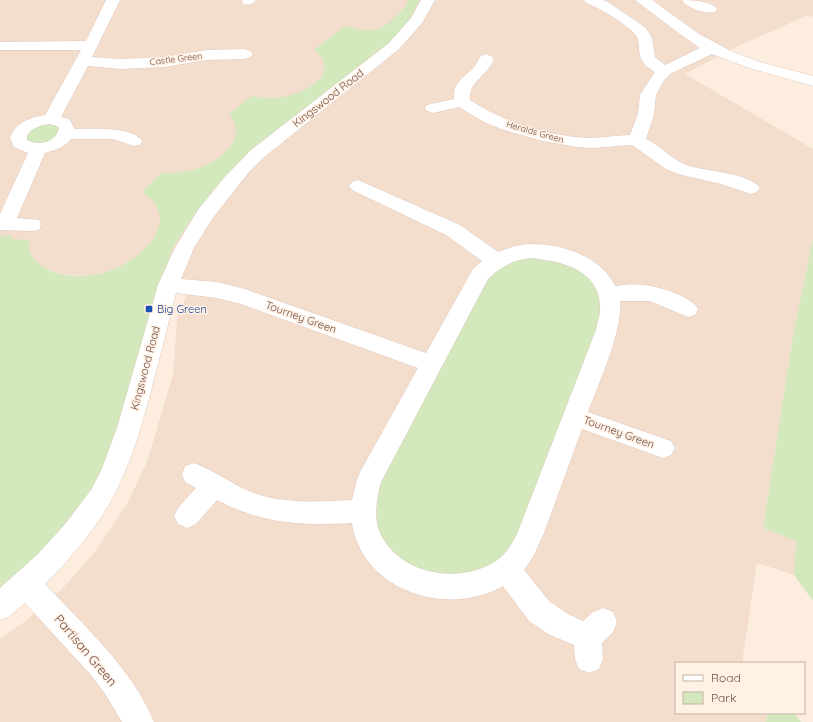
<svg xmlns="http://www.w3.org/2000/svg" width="813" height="722" font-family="Quicksand,sans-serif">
<rect width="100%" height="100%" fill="#fcedde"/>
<!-- residential -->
<path fill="#f3ddcd" d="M 0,0 L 813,0 L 813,17 L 808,15 L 734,48 L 685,74 L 813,149 L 813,238 L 793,336 L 763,528 L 796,541 L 794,575 L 757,563 L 742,663 L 676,663 L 676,713 L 767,713 L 766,722 L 0,722 L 0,639 L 27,620 L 61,590 L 95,552 L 127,504 L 147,462 L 173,375 L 177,320 L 192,279 L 63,275 L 41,267 L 33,259 L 29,250 L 0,239 Z"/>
<!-- green -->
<path fill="#d4e8bd" d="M 408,0 L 420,0 L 408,22 L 390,42 L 250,152 L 237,164 L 215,188 L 192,218 L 174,246 L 165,268 L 114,442 L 95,486 L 62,533 L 0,590 L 0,236 L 10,235 L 12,239 L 28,240 C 29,245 29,250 31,254 C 45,280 89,280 112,270 C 135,261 170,235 157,207 C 154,200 148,197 142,192 L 161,173 C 171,173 180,173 189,171 C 213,167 252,140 229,114 L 252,96 C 262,98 273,99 283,97 C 305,93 343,73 314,50 L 345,26 C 371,32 377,35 397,15 C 402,11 407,7 408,0 Z
M 44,121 L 64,127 L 52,143 L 28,143 L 24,134 Z
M 813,238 L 813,601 L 794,575 L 796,541 L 763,528 L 793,336 Z
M 538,256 L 582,270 L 601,294 L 603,315 L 519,537 L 500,559 L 476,573 L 431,575 L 407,564 L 386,544 L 379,533 L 374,519 L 377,486 L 483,283 L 508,261 Z
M 767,713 L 794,713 L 801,722 L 766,722 Z"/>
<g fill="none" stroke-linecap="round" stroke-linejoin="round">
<defs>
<path id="street" d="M 106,0 L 120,0 L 92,57 L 121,59 L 164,57 L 207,50 L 245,49 L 250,51 L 253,54 L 250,57 L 245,59 L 207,60 L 164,67 L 121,69 L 88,66 L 61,117 L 69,119 L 75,129 C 92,129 132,126 142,141 L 140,145 L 134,146 L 113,139 L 71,139 C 64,148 55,150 45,153 L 17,218 L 39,220 L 41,225 L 39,230 L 32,231 L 0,230 L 0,214 L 28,153 L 14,147 L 10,138 C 16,122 29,118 45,115 L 81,50 L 0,50 L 0,42 L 86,41 ZM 50,124 L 57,126 L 59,128 C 56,143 39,146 27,140 C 26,129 41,125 50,124 Z
M 242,0 L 256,0 C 252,5 249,5 243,4 Z
M 421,0 L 435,0 L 422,23 L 399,49 L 263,158 L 249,172 L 212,219 L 194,248 L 181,279 L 217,282 L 245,289 L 426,353 L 473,269 L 482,261 L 446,235 L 352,190 L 349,186 L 352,182 L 358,180 L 460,225 L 498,252 C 508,248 520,244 531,244 C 562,244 601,256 615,286 C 624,285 634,284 643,285 C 658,286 691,296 698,309 L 695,315 L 688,317 L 650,301 L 620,301 C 623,331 599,382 588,412 L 671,441 L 675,448 L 671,455 L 663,458 L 582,429 L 544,533 L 533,557 L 524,570 L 549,601 L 568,614 L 583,621 L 593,612 L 603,608 L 613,612 L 617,622 L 613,632 L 602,643 L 603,659 L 599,669 L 589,673 L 579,669 L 575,659 L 574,645 L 548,634 L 529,621 L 503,586 C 448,618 362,591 352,523 C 303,526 262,524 217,500 L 196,524 L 187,528 L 178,524 L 174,516 L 178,508 L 196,488 L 185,482 L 182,474 L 185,466 L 194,463 C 213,470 230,483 249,491 C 281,504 318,502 352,500 L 357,480 L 360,472 L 418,368 L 241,304 L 217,298 L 176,293 C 168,325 160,356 152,387 C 143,421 134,454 119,485 C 101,523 74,555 45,584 C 84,626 132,668 154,722 L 122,722 L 104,692 L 90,674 L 25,603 L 10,616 L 0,620 L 0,588 L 38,554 L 66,523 L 91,490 L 101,471 L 117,428 L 158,285 L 175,248 L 198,210 L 223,179 L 251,150 L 389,43 L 411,18 ZM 530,258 C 562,261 603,270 600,312 C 599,318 597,324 596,330 L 519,529 C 514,541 507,554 496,561 C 460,585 399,575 380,533 C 373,518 377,497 381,482 L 488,279 C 500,267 513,260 530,258 Z
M 584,0 L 603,0 L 608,2 L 646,28 L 652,38 L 655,57 L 665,65 L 700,48 L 680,34 L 635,0 L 652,0 L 699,34 L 731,51 L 760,62 L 813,76 L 813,86 L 749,68 L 712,54 L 670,74 L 664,80 L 656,95 L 654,114 L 646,139 C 663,147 674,163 693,167 C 709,171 751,174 760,188 L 757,192 L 751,194 L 721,184 L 678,174 L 666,169 L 632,145 L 592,148 L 577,147 L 543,141 L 501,129 L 484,122 L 459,107 L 433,113 L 427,111 L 425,108 L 427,105 L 454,99 C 452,83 465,77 474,67 C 477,64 478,59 481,56 L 486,54 L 491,56 L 494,59 C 488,76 468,81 470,100 C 505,123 548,136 590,138 C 603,138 617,135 630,135 L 638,114 L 640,95 L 655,72 C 630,58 645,43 634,33 C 625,24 608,13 597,8 C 593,5 587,5 584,0 Z
M 682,0 C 692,0 711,1 717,9 L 715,12 C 705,14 688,9 682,0 Z"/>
</defs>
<!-- street casing -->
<use href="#street" stroke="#e1cabe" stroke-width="1"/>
<!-- street -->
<use href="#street" fill="#fff" fill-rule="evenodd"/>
</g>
<!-- markers -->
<rect fill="#1a4fb4" stroke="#fff1e4" stroke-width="1.5" x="145" y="305" width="8" height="8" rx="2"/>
<g text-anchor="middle" stroke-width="3" stroke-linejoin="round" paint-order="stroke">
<!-- far-street labels -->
<g font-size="9" fill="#715147" stroke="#fff1e4">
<text transform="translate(176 59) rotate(-7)" y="3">Castle Green</text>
<text transform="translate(535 132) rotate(16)" y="3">Heralds Green</text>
</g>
<!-- street labels -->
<g font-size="11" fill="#715147" stroke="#fff1e4">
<text transform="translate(328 98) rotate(-38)" y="4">Kingswood Road</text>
<text transform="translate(301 317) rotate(20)" y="4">Tourney Green</text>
<text transform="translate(145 368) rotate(-75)" y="4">Kingswood Road</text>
<text transform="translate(619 432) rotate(20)" y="4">Tourney Green</text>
</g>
<!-- transit labels -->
<g font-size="11" fill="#164399" stroke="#fff1e4" text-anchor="start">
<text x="157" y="313">Big Green</text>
</g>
<!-- near-street labels -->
<g font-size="13" fill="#715147" stroke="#fff1e4">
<text transform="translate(86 650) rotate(50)" y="5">Partisan Green</text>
</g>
</g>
<!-- legend -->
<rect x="675" y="662" width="130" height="52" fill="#fff1e4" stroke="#c6b1a5"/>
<rect x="683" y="675" width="20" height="6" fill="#ffffff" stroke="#c6b1a5"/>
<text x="711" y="682" font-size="12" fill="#715147">Road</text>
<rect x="683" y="692" width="20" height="12" fill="#d4e8bd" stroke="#c6b1a5"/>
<text x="711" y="702" font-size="12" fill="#715147">Park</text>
</svg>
